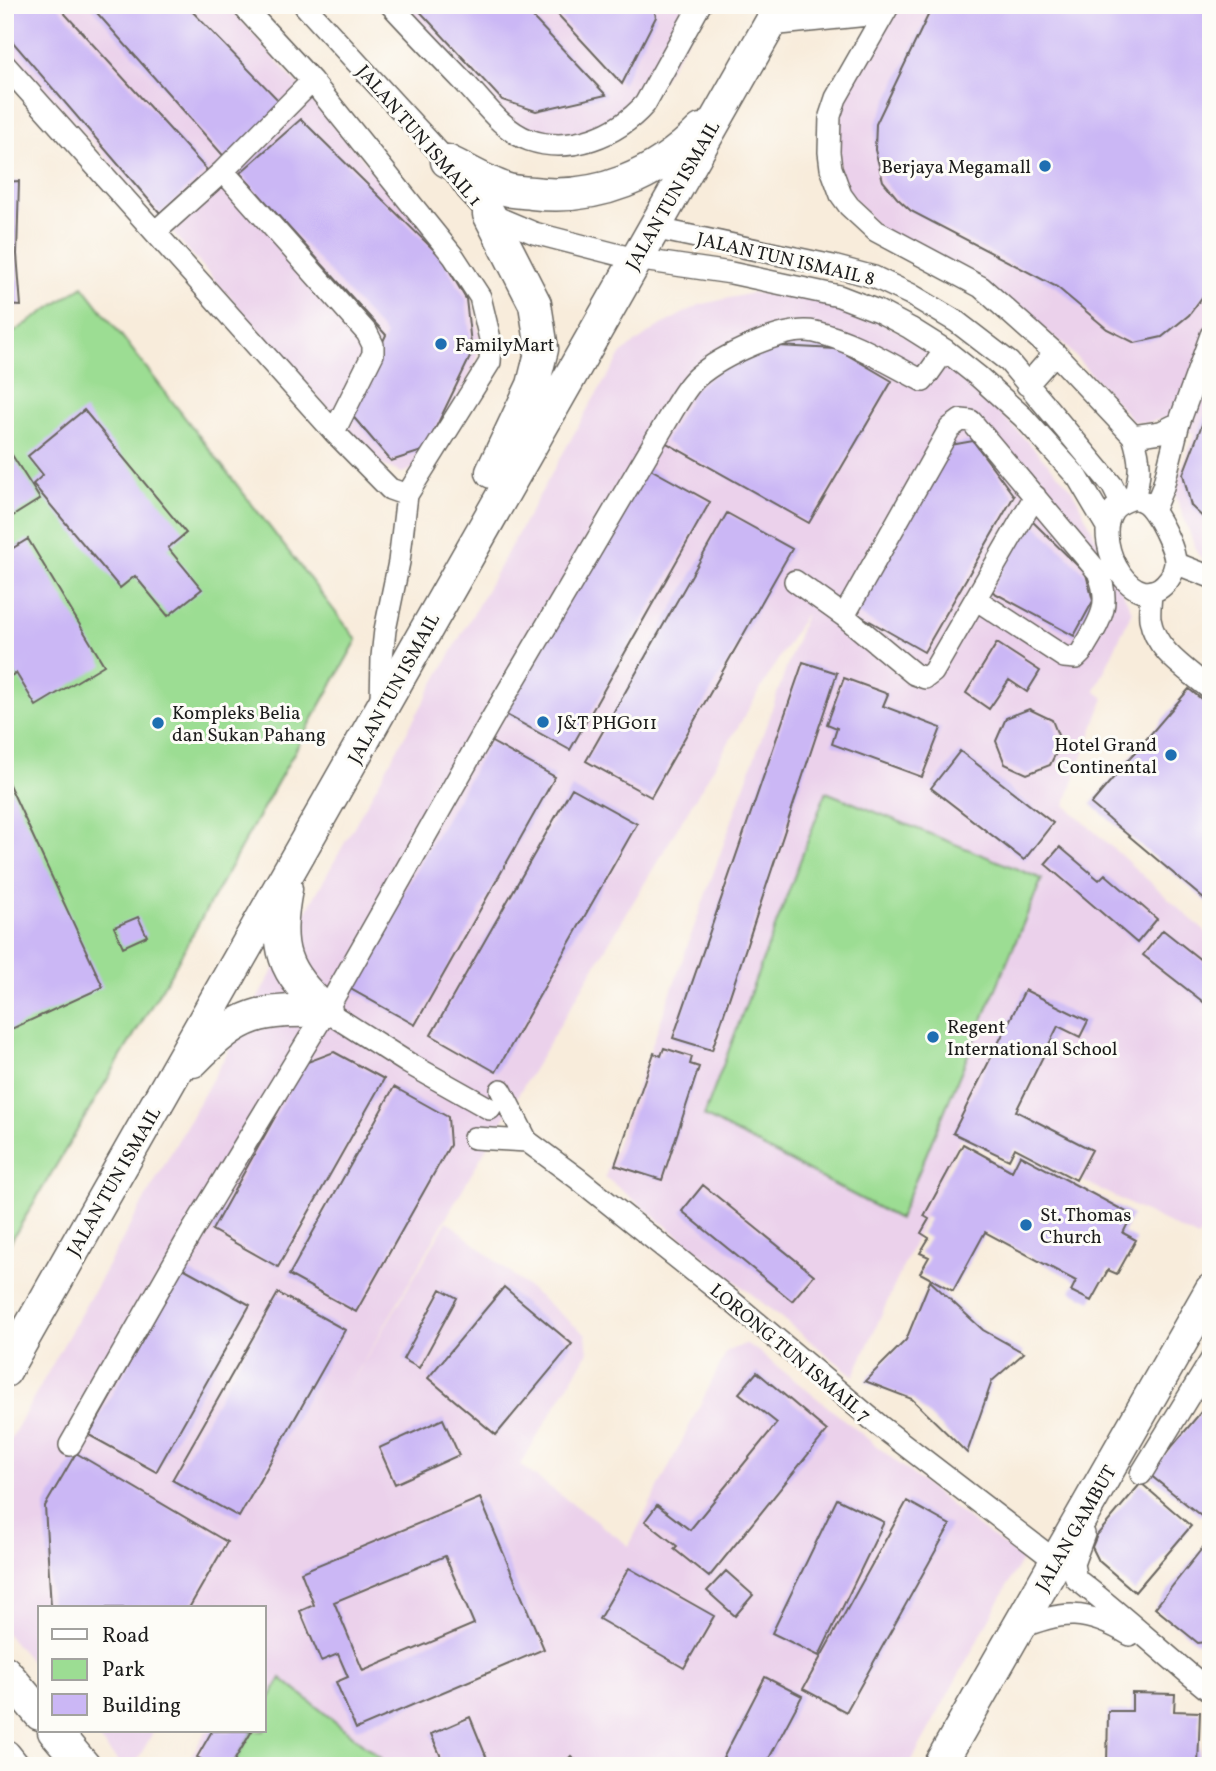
<svg xmlns="http://www.w3.org/2000/svg" width="1216" height="1771" font-family="Vollkorn,serif">
<rect width="100%" height="100%" fill="#fdfcf7"/>
<filter id="ink" filterUnits="userSpaceOnUse"><feTurbulence type="fractalNoise" baseFrequency=".0143" numOctaves="2"/><feDisplacementMap in="SourceGraphic" scale="14" xChannelSelector="R" yChannelSelector="G"/><feConvolveMatrix kernelMatrix="1 2 1 2 8 2 1 2 1" color-interpolation-filters="sRGB"/></filter>
<filter id="wash" filterUnits="userSpaceOnUse"><feTurbulence type="fractalNoise" baseFrequency=".00686" numOctaves="4" result="noise"/><feDisplacementMap in="SourceGraphic" scale="28" xChannelSelector="R" yChannelSelector="G"/><feGaussianBlur stdDeviation="1.57" result="paint"/><feColorMatrix in="noise" values="0 0 0 0 0 0 0 0 0 0 0 0 0 0 0 0 0 1.4 0 .05"/><feComposite in="paint" operator="in"/></filter>
<g filter="url(#wash)">
<rect width="100%" height="100%" fill="#f8ecdb"/>
<!-- built -->
<path fill="#ebd1eb" d="M 5,5 L 228,5 L 453,262 L 471,296 L 480,337 L 476,363 L 429,456 L 416,468 L 402,473 L 377,463 L 5,44 Z
M 389,5 L 708,5 L 637,121 L 530,144 Z
M 900,5 L 1211,5 L 1211,567 L 1198,555 L 1174,492 L 1194,434 L 1165,418 L 1145,423 L 1133,421 L 1064,344 L 985,286 L 880,230 L 839,181 L 840,97 Z
M 752,293 L 799,295 L 850,306 L 903,334 L 962,376 L 1009,422 L 1072,489 L 1132,611 L 1095,691 L 1104,698 L 1065,805 L 1211,937 L 1211,1216 L 1198,1238 L 1016,1148 L 1009,1160 L 961,1137 L 854,1376 L 605,1177 L 806,613 L 481,1157 L 339,1405 L 447,1221 L 586,1335 L 588,1353 L 520,1465 L 629,1546 L 727,1351 L 746,1344 L 758,1351 L 968,1519 L 1022,1559 L 909,1766 L 185,1766 L 206,1731 L 264,1731 L 264,1608 L 40,1608 L 40,1672 L 5,1632 L 5,1449 L 594,398 L 623,352 L 656,328 L 699,305 Z
M 92,1731 L 154,1731 L 134,1766 L 122,1766 Z"/>
<!-- green -->
<path fill="#9cdd93" stroke="#5c7c58" stroke-width="2" d="M 83,286 L 357,640 L 171,973 L 5,1251 L 5,338 Z
M 826,792 L 1042,879 L 899,1219 L 704,1116 Z
M 281,1678 L 390,1766 L 232,1766 L 252,1731 L 264,1731 L 264,1708 Z"/>
<g id="blocks">
<!-- building -->
<path fill="#cbb7f5" fill-rule="evenodd" d="M 5,5 L 57,5 L 207,170 L 160,213 L 5,33 Z
M 90,5 L 186,5 L 284,106 L 228,161 Z
M 414,5 L 521,5 L 606,95 L 536,111 L 502,100 Z
M 549,5 L 653,5 L 656,17 L 622,84 Z
M 933,5 L 1211,5 L 1211,285 L 1189,315 L 1162,337 L 1135,343 L 1107,329 L 1057,287 L 911,211 L 897,198 L 883,181 L 875,150 L 876,124 Z
M 301,119 L 442,258 L 466,299 L 472,353 L 425,450 L 391,461 L 350,413 L 386,335 L 240,173 Z
M 19,181 L 17,254 L 21,306 L 5,305 L 5,182 Z
M 777,346 L 837,349 L 892,381 L 809,523 L 665,442 L 695,389 L 731,363 Z
M 1211,401 L 1211,525 L 1191,506 L 1183,474 Z
M 84,410 L 186,533 L 168,548 L 202,589 L 168,616 L 135,576 L 120,588 L 33,484 L 43,475 L 28,456 Z
M 973,441 L 1014,496 L 924,652 L 854,612 L 951,445 Z
M 5,444 L 40,499 L 5,521 Z
M 645,466 L 710,502 L 570,750 L 505,714 Z
M 727,513 L 792,549 L 651,797 L 586,761 Z
M 1030,519 L 1086,574 L 1093,601 L 1074,636 L 991,591 Z
M 28,539 L 104,665 L 36,706 L 16,673 L 5,679 L 5,553 Z
M 997,643 L 1040,671 L 1027,692 L 1009,680 L 989,709 L 966,693 Z
M 803,662 L 837,673 L 712,1050 L 673,1038 Z
M 844,678 L 888,694 L 883,706 L 941,728 L 922,777 L 832,744 L 837,728 L 827,724 Z
M 1189,689 L 1211,707 L 1211,905 L 1091,804 Z
M 1029,709 L 1052,720 L 1061,743 L 1050,765 L 1027,774 L 1005,764 L 996,741 L 1006,718 Z
M 490,741 L 555,777 L 415,1025 L 349,988 Z
M 960,751 L 1053,823 L 1024,860 L 931,788 Z
M 5,776 L 103,987 L 5,1032 Z
M 572,788 L 637,824 L 496,1072 L 431,1035 Z
M 1060,847 L 1099,880 L 1105,874 L 1157,919 L 1137,943 L 1045,864 Z
M 138,917 L 147,936 L 123,947 L 114,927 Z
M 1163,930 L 1211,968 L 1211,1008 L 1143,955 Z
M 1025,990 L 1088,1021 L 1080,1037 L 1058,1026 L 1016,1111 L 1092,1150 L 1076,1180 L 1015,1148 L 1009,1160 L 953,1133 Z
M 664,1048 L 692,1057 L 690,1064 L 699,1067 L 662,1180 L 615,1165 L 654,1053 L 661,1056 Z
M 334,1052 L 384,1079 L 278,1267 L 212,1230 L 305,1063 Z
M 394,1087 L 448,1117 L 450,1145 L 356,1312 L 289,1275 Z
M 963,1144 L 1012,1171 L 1020,1155 L 1132,1215 L 1123,1233 L 1136,1240 L 1117,1274 L 1108,1270 L 1091,1301 L 1071,1291 L 1076,1281 L 985,1232 L 953,1291 L 920,1273 L 929,1257 L 920,1253 L 929,1238 L 921,1233 L 929,1219 L 924,1216 Z
M 703,1185 L 814,1275 L 792,1301 L 682,1211 Z
M 183,1268 L 250,1305 L 156,1472 L 89,1435 Z
M 930,1281 L 983,1330 L 1024,1353 L 992,1381 L 967,1453 L 912,1399 L 865,1381 L 906,1340 Z
M 504,1287 L 572,1344 L 496,1435 L 428,1378 Z
M 441,1289 L 457,1298 L 419,1368 L 403,1359 Z
M 278,1293 L 345,1330 L 239,1517 L 172,1480 Z
M 757,1372 L 827,1431 L 709,1577 L 674,1549 L 677,1546 L 645,1521 L 657,1505 L 690,1530 L 777,1423 L 739,1393 Z
M 1211,1400 L 1211,1505 L 1201,1516 L 1149,1474 Z
M 443,1419 L 459,1455 L 395,1484 L 379,1448 Z
M 76,1453 L 227,1542 L 189,1608 L 51,1608 L 45,1506 Z
M 1141,1483 L 1191,1526 L 1135,1592 L 1099,1561 L 1092,1547 L 1097,1535 Z
M 480,1498 L 544,1649 L 356,1729 L 336,1682 L 348,1677 L 338,1654 L 321,1661 L 300,1611 L 314,1605 L 301,1572 ZM 445,1556 L 474,1624 L 363,1671 L 334,1602 Z
M 837,1499 L 884,1522 L 819,1656 L 772,1633 Z
M 907,1501 L 950,1525 L 846,1712 L 803,1689 Z
M 1208,1541 L 1211,1543 L 1211,1641 L 1198,1643 L 1155,1608 Z
M 629,1568 L 714,1616 L 684,1668 L 599,1619 Z
M 726,1571 L 753,1595 L 735,1616 L 707,1591 Z
M 765,1677 L 802,1696 L 765,1766 L 719,1766 Z
M 1132,1693 L 1175,1694 L 1174,1711 L 1200,1712 L 1198,1766 L 1107,1765 L 1108,1711 L 1132,1711 Z
M 470,1717 L 490,1766 L 421,1766 L 441,1757 L 431,1734 Z
M 212,1731 L 252,1731 L 231,1766 L 213,1766 L 197,1757 Z
M 571,1756 L 582,1766 L 562,1766 Z"/>
</g>
</g>
<g filter="url(#ink)">
<use href="#blocks" fill-opacity="0" stroke="#69655f" stroke-width="2"/>
<g fill="none" stroke-linecap="round" stroke-linejoin="round">
<defs>
<path id="street" d="M 242,5 L 312,81 L 454,257 L 480,297 L 491,343 L 490,362 L 407,495 L 399,562 L 385,630 L 382,657 L 381,703
M 304,5 L 447,161 L 467,190 L 489,214 L 534,233 L 635,259 L 731,273 L 839,296 L 878,311 L 910,328 L 945,350 L 979,377 L 1023,417 L 1078,478 L 1107,527
M 391,5 C 415,31 440,57 465,83 C 483,102 503,131 529,140 C 570,154 617,136 645,104 L 700,5
M 889,5 L 836,98 L 830,116 L 829,152 L 831,168 L 841,195 L 849,206 L 876,231 L 981,287 L 1055,353 L 1133,436 L 1161,432 L 1179,423
M 770,25 L 878,14 L 889,6
M 5,65 L 334,432 L 390,489 L 407,495
M 223,171 L 367,333 L 373,345 L 373,354 L 334,432
M 653,228 L 833,266 L 874,277 L 910,294 L 957,322 L 1009,362 L 1112,485 L 1121,503
M 155,232 L 223,171 L 312,81
M 1027,385 L 1055,353
M 1133,436 C 1141,461 1141,473 1134,498
M 1134,498 C 1137,499 1141,500 1144,502 C 1156,509 1176,550 1175,564 C 1174,569 1172,575 1169,579 C 1137,622 1092,546 1112,512 C 1116,504 1126,501 1134,498 Z
M 1153,511 L 1163,487 L 1179,423 L 1211,335
M 1175,563 L 1211,577
M 795,581 L 844,616 L 914,674 L 925,678 L 933,672 L 1035,496
M 1151,591 C 1151,600 1149,610 1150,619 C 1155,651 1188,670 1211,690
M 844,616 L 950,428 L 961,420 L 971,421 L 1098,572 C 1113,607 1098,623 1081,653 L 1076,658 L 1064,657 L 977,600
M 326,1011 L 408,1063 L 490,1109
M 501,1090 L 527,1141 L 577,1178 L 735,1304 L 880,1426 L 1057,1562
M 474,1138 L 527,1141
M 70,1445 L 191,1233 L 326,1011 L 491,720 L 672,412 C 679,400 687,386 697,377 C 720,357 785,325 815,332 C 854,341 888,363 923,381 L 945,350
M 1141,1474 L 1211,1360
M 1084,1534 L 1073,1564 L 1076,1579 C 1123,1615 1165,1655 1211,1692
M 1017,1629 C 1063,1610 1086,1609 1130,1635"/>
<path id="secondary" d="M 447,161 C 466,170 485,182 505,189 C 513,192 523,192 532,193 C 597,201 656,176 701,130
M 489,214 L 535,304 L 542,349 L 533,385 L 492,472
M 286,889 C 275,950 282,970 326,1011
M 193,1061 C 242,1011 259,1010 326,1011
M 5,1371 L 781,5
M 5,1672 L 40,1714
M 54,1731 L 84,1766
M 5,1756 L 13,1766
M 939,1766 L 1211,1290"/>
</defs>
<!-- street casing -->
<use href="#street" stroke="#69655f" stroke-width="24"/>
<!-- secondary casing -->
<use href="#secondary" stroke="#69655f" stroke-width="35"/>
<!-- street -->
<use href="#street" stroke="#fff" stroke-width="21"/>
<!-- secondary -->
<use href="#secondary" stroke="#fff" stroke-width="32"/>
</g>
</g>
<!-- markers -->
<g fill="#1f6fb2" stroke="#fdfcf7" stroke-width="2.5">
<circle cx="1045" cy="166" r="7"/>
<circle cx="441" cy="344" r="7"/>
<circle cx="543" cy="722" r="7"/>
<circle cx="158" cy="723" r="7"/>
<circle cx="1171" cy="755" r="7"/>
<circle cx="933" cy="1037" r="7"/>
<circle cx="1026" cy="1225" r="7"/>
</g>
<g text-anchor="middle" stroke-width="6" stroke-linejoin="round" paint-order="stroke">
<!-- street labels -->
<g font-size="19" fill="#1c1c1c" stroke="#fdfcf7">
<text transform="translate(420 135) rotate(49)" y="7">JALAN TUN ISMAIL 1</text>
<text transform="translate(672 195) rotate(-60)" y="7">JALAN TUN ISMAIL</text>
<text transform="translate(786 258) rotate(13)" y="7">JALAN TUN ISMAIL 8</text>
<text transform="translate(393 688) rotate(-61)" y="7">JALAN TUN ISMAIL</text>
<text transform="translate(113 1181) rotate(-60)" y="7">JALAN TUN ISMAIL</text>
<text transform="translate(791 1352) rotate(40)" y="7">LORONG TUN ISMAIL 7</text>
<text transform="translate(1075 1528) rotate(-60)" y="7">JALAN GAMBUT</text>
</g>
<!-- poi labels -->
<g font-size="19" fill="#1c1c1c" stroke="#fdfcf7" text-anchor="start">
<text x="1031" y="173" text-anchor="end">Berjaya Megamall</text>
<text x="455" y="351">FamilyMart</text>
<text x="172" y="719">Kompleks Belia<tspan x="172" dy="22">dan Sukan Pahang</tspan></text>
<text x="557" y="729">J&amp;T PHG011</text>
<text x="1157" y="751" text-anchor="end">Hotel Grand<tspan x="1157" dy="22">Continental</tspan></text>
<text x="947" y="1033">Regent<tspan x="947" dy="22">International School</tspan></text>
<text x="1040" y="1221">St. Thomas<tspan x="1040" dy="22">Church</tspan></text>
</g>
</g>
<!-- margin -->
<rect width="1216" height="1771" fill="none" stroke="#fdfcf7" stroke-width="28"/>
<!-- legend -->
<rect x="38" y="1606" width="228" height="126" fill="#fdfcf7" stroke="#a3a29f" stroke-width="2"/>
<rect x="52" y="1629" width="35" height="10" fill="#ffffff" stroke="#a3a29f" stroke-width="2"/>
<text x="102" y="1642" font-size="21" fill="#1c1c1c">Road</text>
<rect x="52" y="1659" width="35" height="21" fill="#9cdd93" stroke="#a3a29f" stroke-width="2"/>
<text x="102" y="1676" font-size="21" fill="#1c1c1c">Park</text>
<rect x="52" y="1694" width="35" height="21" fill="#cbb7f5" stroke="#a3a29f" stroke-width="2"/>
<text x="102" y="1712" font-size="21" fill="#1c1c1c">Building</text>
</svg>
